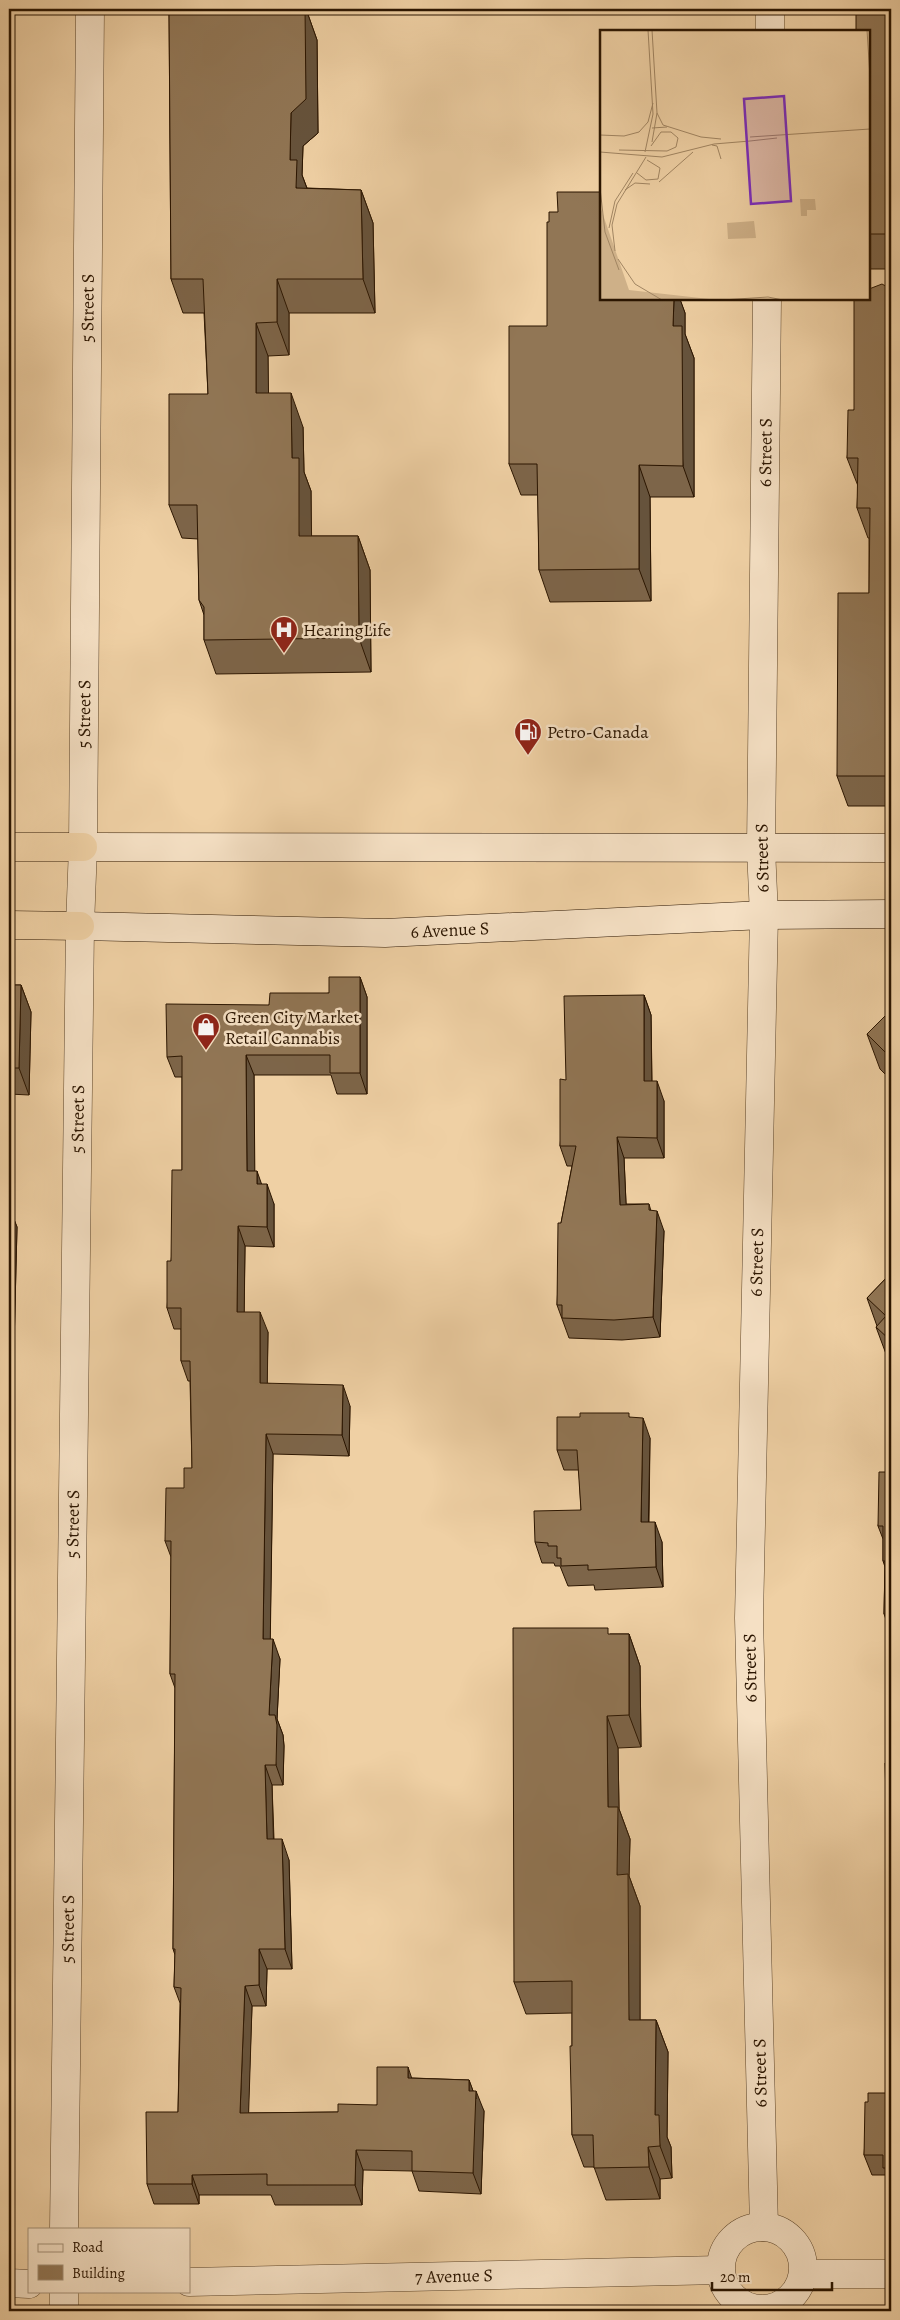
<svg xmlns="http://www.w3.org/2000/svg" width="900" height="2320" font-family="Alegreya,serif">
<rect width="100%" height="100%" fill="#efd0a4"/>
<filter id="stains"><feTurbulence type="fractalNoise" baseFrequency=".004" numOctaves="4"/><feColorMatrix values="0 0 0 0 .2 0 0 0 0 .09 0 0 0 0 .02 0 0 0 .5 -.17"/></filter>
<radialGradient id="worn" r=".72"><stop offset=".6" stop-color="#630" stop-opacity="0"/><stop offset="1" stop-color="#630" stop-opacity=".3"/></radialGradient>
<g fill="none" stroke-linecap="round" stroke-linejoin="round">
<defs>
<g id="minor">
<path d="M 770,31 L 770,9"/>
<circle cx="762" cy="2268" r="41"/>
<path id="s1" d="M 764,2227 L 749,1618 L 764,915 L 761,849 L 767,299"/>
<path id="s2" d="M 64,2229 L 80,926"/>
<path d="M 803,2274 L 891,2274"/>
<path id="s3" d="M 189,2282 L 720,2270"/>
<path d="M 9,2283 L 29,2284"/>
<path d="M 64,2291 L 64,2311"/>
</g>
<g id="tertiary">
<path id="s4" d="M 80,926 L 83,847 L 90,9"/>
</g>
<g id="secondary">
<path d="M 83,847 L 891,848"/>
<path id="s5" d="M 80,926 L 385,933 L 764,915 L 891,914"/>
</g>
<path id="motorway" d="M 9,847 L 83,847
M 9,925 L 80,926"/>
</defs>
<!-- minor casing -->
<use href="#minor" stroke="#5c4429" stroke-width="29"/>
<!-- tertiary casing -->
<use href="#tertiary" stroke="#5c4429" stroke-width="29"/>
<!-- secondary casing -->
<use href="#secondary" stroke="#2b1500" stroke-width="29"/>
<!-- motorway casing -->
<use href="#motorway" stroke="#2b1500" stroke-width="29"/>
<!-- minor -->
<use href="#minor" stroke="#f5e0c4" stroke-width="28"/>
<!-- tertiary -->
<use href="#tertiary" stroke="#f5e0c4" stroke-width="28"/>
<!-- secondary -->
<use href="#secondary" stroke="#f5e0c4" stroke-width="28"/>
<!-- motorway -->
<use href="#motorway" stroke="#efd0a4" stroke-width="28"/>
</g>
<!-- wall -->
<path fill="#7d6549" stroke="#2b1500" d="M 169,9 L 306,9 L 317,40 L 318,133 L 303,146 L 302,175 L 307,188 L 361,190 L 373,223 L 375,313 L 289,313 L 289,355 L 268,356 L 268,393 L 303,427 L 304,472 L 311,491 L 311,536 L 358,536 L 370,570 L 371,672 L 216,674 L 204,640 L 204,615 L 199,600 L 198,539 L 182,538 L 169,505 L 208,394 L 204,313 L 183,313 L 171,279 Z
M 891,9 L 891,269 L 869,269 L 869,31 Z
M 891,289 L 891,806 L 848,806 L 837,776 L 869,593 L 869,538 L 868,538 L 857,508 L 858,486 L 847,458 L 854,410 Z
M 680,300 L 685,313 L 685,334 L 694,358 L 694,497 L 650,497 L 651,601 L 550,602 L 539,570 L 538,495 L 521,495 L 509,464 L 547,326 Z
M 360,977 L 367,997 L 367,1094 L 337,1094 L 331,1075 L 254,1075 L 254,1171 L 261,1184 L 274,1204 L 274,1247 L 245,1246 L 244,1312 L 268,1332 L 267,1383 L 350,1406 L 349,1456 L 273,1454 L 270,1639 L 280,1659 L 277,1719 L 283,1735 L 284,1746 L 283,1785 L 272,1785 L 274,1839 L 289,1860 L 292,1969 L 267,1969 L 266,2006 L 252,2006 L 248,2113 L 338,2112 L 377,2105 L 412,2078 L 469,2080 L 473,2091 L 484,2111 L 481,2194 L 419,2191 L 412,2171 L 363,2170 L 362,2205 L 275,2205 L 271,2195 L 199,2195 L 199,2204 L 154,2204 L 147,2184 L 178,2112 L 180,2003 L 174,1987 L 175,1955 L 173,1949 L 175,1688 L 170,1674 L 171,1557 L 165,1541 L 192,1468 L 190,1381 L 188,1381 L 181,1361 L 181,1329 L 174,1329 L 167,1308 L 171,1261 L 182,1170 L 182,1077 L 175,1077 L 167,1057 L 269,1005 L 329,993 Z
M 9,985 L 21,985 L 31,1012 L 29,1095 L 9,1094 Z
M 644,995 L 651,1015 L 652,1081 L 664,1101 L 664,1158 L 624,1158 L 626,1204 L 649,1204 L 651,1211 L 664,1231 L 660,1337 L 622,1340 L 569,1338 L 557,1305 L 561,1223 L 572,1166 L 567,1166 L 560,1146 L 566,1080 Z
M 891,1010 L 891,1080 L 880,1069 L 867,1034 Z
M 9,1207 L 17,1227 L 14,1346 L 9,1346 Z
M 891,1273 L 891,1364 L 889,1362 L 876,1327 L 877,1326 L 867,1298 Z
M 630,1417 L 650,1438 L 649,1522 L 662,1542 L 663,1587 L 595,1590 L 594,1585 L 568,1586 L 560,1566 L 555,1566 L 554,1563 L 542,1563 L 535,1542 L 581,1510 L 579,1470 L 564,1470 L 557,1450 Z
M 891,1468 L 891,1633 L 884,1614 L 885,1567 L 883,1561 L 883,1539 L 878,1526 L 889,1472 Z
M 610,1634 L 629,1634 L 640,1666 L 641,1747 L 618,1748 L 619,1809 L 630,1839 L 629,1876 L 640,1906 L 640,2020 L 656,2020 L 668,2052 L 667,2137 L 671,2147 L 672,2178 L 660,2179 L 660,2199 L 606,2200 L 594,2167 L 584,2167 L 572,2135 L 572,2013 L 526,2014 L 514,1982 Z
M 891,1723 L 891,1854 L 887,1844 L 887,1763 Z
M 891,2081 L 891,2188 L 886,2175 L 872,2175 L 864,2155 L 868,2102 L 888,2093 Z"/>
<!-- shaded-wall -->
<path fill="#66533c" stroke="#2b1500" d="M 305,9 L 306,9 L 317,40 L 318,133 L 303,146 L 302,175 L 309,194 L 296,188 L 290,160 L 291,113 Z
M 361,190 L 373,223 L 375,313 L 363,279 Z
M 277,279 L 289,313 L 289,355 L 277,322 Z
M 674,299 L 680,299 L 685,313 L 685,334 L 694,358 L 694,497 L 683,466 L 673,326 Z
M 256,323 L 268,356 L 269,427 L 256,393 Z
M 291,393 L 303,427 L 304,472 L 311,491 L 312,570 L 299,536 L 292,458 Z
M 639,465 L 650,497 L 651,601 L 639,569 Z
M 358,536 L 370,570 L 371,672 L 359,638 Z
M 360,977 L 367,997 L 367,1094 L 360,1073 Z
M 21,985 L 31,1012 L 29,1095 L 19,1068 Z
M 644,995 L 651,1015 L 652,1101 L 644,1081 Z
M 246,1055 L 254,1075 L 255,1191 L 247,1171 Z
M 657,1081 L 664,1101 L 664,1158 L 657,1138 Z
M 617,1137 L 624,1158 L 627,1225 L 620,1205 Z
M 257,1171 L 264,1191 L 257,1184 Z
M 267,1184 L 274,1204 L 274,1247 L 267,1227 Z
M 9,1207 L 17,1227 L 14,1346 L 9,1330 Z
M 657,1211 L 664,1231 L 660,1337 L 653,1317 Z
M 238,1226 L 245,1246 L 244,1332 L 237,1312 Z
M 260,1312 L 268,1332 L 267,1403 L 260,1383 Z
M 343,1385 L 350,1406 L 349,1456 L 342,1435 Z
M 643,1418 L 650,1438 L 648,1543 L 641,1522 Z
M 266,1434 L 273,1454 L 270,1659 L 263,1639 Z
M 655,1522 L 662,1542 L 663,1587 L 656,1567 Z
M 629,1634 L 640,1666 L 641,1747 L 629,1715 Z
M 273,1639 L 280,1659 L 277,1719 L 283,1735 L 284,1746 L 283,1785 L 276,1765 L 269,1715 Z
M 607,1716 L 618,1748 L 619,1809 L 630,1839 L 629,1876 L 640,1906 L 640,2052 L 629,2020 L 617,1875 L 608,1807 Z
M 265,1765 L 272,1785 L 274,1860 L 267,1839 Z
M 282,1839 L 289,1860 L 292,1969 L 285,1949 Z
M 259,1949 L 267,1969 L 266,2006 L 259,1985 Z
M 245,1986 L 252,2006 L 248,2133 L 240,2113 Z
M 656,2020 L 668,2052 L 667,2137 L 671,2147 L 672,2178 L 660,2146 L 655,2115 Z
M 408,2067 L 415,2088 L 408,2078 Z
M 469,2080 L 476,2099 L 476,2091 L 484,2111 L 481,2194 L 473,2173 L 469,2091 Z
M 648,2147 L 660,2179 L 660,2199 L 649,2167 Z
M 356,2150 L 363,2170 L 362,2205 L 355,2185 Z
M 192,2175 L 199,2195 L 199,2204 L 192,2184 Z"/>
<!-- building -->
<path fill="#917655" stroke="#2b1500" d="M 169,9 L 305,9 L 306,99 L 291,113 L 290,160 L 297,160 L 296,188 L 361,190 L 363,279 L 277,279 L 277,322 L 256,323 L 256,393 L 291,393 L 292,458 L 299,458 L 299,536 L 358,536 L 359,638 L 204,640 L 204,607 L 199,600 L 197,505 L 169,505 L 169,394 L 208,394 L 203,279 L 171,279 Z
M 856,9 L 891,9 L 891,234 L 869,234 L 869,31 L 856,31 Z
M 557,192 L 601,192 L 601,299 L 674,299 L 673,326 L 682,326 L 683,466 L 639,465 L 639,569 L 539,570 L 537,464 L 509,464 L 509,326 L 547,326 L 547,222 L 549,222 L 549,212 L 558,212 Z
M 882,284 L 891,289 L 891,776 L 837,776 L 838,593 L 869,593 L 870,508 L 857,508 L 858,458 L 847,458 L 848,410 L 854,410 L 854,299 L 869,299 L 869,289 Z
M 329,977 L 360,977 L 360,1073 L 330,1073 L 330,1055 L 246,1055 L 247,1171 L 257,1171 L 257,1184 L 267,1184 L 267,1227 L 238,1226 L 237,1312 L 260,1312 L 260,1383 L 343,1385 L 342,1435 L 266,1434 L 263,1639 L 273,1639 L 269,1715 L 275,1715 L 277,1725 L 276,1765 L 265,1765 L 267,1839 L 282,1839 L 285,1949 L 259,1949 L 259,1985 L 245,1986 L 240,2113 L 338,2112 L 338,2104 L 377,2105 L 377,2067 L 408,2067 L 408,2078 L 469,2080 L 469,2091 L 476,2091 L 473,2173 L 412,2171 L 412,2151 L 356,2150 L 355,2185 L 267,2185 L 267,2174 L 192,2175 L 192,2184 L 147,2184 L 146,2112 L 178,2112 L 181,1988 L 174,1987 L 175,1949 L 173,1949 L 175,1674 L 170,1674 L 171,1541 L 165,1541 L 166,1488 L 184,1488 L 184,1468 L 192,1468 L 190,1361 L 181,1361 L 181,1308 L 167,1308 L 167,1261 L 171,1261 L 172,1170 L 182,1170 L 182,1056 L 167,1057 L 166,1004 L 269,1005 L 270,993 L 329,993 Z
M 9,985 L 21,985 L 19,1068 L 9,1068 Z
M 644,995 L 644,1081 L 657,1081 L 657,1138 L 617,1137 L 620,1205 L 649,1204 L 649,1210 L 657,1211 L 653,1317 L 614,1320 L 562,1318 L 562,1305 L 557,1305 L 558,1223 L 561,1223 L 576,1146 L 560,1146 L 560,1079 L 566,1080 L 564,996 Z
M 891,1010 L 891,1058 L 867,1034 Z
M 891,1273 L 891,1341 L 876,1327 L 886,1316 L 867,1298 Z
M 580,1413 L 629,1413 L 629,1417 L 643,1418 L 641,1522 L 655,1522 L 656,1567 L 588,1570 L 588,1565 L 561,1566 L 561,1558 L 557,1558 L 557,1546 L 548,1546 L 548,1543 L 535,1542 L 534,1511 L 581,1510 L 577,1450 L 557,1450 L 557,1417 L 580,1417 Z
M 889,1468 L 891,1468 L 891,1615 L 884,1614 L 885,1561 L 883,1561 L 883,1526 L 878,1526 L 879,1472 L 889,1472 Z
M 513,1628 L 608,1628 L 608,1634 L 629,1634 L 629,1715 L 607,1716 L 608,1807 L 618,1807 L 617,1875 L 628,1874 L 629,2020 L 656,2020 L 655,2115 L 659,2115 L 660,2146 L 648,2147 L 649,2167 L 594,2168 L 593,2135 L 572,2135 L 570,2046 L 572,2046 L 572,1981 L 514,1982 Z
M 888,1723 L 891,1723 L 891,1844 L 887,1844 L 886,1798 L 885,1763 L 887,1763 Z
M 888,2081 L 891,2081 L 891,2168 L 883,2168 L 883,2155 L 864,2155 L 865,2102 L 868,2102 L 868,2093 L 888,2093 Z
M 634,2310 L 706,2311 L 633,2311 Z"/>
<!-- icons -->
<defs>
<symbol id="hospital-pin" viewBox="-11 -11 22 30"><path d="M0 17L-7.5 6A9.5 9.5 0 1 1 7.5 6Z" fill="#8f2418" stroke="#f5e0c4"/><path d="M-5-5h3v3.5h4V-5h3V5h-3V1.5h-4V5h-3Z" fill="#fff"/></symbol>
<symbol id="fuel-pin" viewBox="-11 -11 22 30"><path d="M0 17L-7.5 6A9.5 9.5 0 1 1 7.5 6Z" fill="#8f2418" stroke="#f5e0c4"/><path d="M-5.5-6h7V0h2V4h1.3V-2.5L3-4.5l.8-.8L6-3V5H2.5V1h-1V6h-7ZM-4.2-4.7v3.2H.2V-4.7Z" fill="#fff"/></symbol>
<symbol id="shop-pin" viewBox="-11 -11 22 30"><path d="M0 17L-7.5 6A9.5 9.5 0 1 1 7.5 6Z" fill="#8f2418" stroke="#f5e0c4"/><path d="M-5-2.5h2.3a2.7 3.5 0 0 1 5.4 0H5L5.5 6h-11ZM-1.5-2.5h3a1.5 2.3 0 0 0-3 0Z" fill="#fff"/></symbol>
</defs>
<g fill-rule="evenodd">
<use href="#hospital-pin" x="268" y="614" width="32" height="43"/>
<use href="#fuel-pin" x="512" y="716" width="32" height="43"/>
<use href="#shop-pin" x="190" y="1011" width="32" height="43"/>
</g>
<g text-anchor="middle" stroke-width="5" stroke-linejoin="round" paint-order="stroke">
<!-- street labels -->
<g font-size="18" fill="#2b1500" stroke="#f5e0c4">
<text dy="6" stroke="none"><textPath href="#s4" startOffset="618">5 Street S</textPath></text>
<text dy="6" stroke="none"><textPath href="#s1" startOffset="1775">6 Street S</textPath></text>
<text dy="6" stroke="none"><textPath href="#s4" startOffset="212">5 Street S</textPath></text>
<text transform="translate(762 858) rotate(-91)" y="6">6 Street S</text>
<text dy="6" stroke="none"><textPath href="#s5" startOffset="370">6 Avenue S</textPath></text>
<text dy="6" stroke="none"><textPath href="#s2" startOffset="1110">5 Street S</textPath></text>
<text dy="6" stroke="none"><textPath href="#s1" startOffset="965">6 Street S</textPath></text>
<text dy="6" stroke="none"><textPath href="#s2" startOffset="705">5 Street S</textPath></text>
<text transform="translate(750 1668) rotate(-91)" y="6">6 Street S</text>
<text dy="6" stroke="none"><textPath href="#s2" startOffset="300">5 Street S</textPath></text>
<text transform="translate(760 2073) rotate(-91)" y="6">6 Street S</text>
<text dy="6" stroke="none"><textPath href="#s3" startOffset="265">7 Avenue S</textPath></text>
</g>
<!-- poi labels -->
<g font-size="18" fill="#2b1500" stroke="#f5e0c4" text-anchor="start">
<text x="303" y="636">HearingLife</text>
<text x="547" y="738">Petro-Canada</text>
<text x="225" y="1023">Green City Market<tspan x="225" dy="21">Retail Cannabis</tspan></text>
</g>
</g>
<!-- overview -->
<g transform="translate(600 30)">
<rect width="270" height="270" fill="#efd0a4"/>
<path d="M 200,169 L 215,169 L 216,180 L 207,180 L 207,186 L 201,186 ZM 0,176 L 29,260 L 118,270 L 0,270 ZM 154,191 L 156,208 L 128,209 L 127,193 Z" fill="#ceb088"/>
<path fill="none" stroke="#a18562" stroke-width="1" d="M 52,0 L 57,83 L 52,112M 267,0 L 270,47M 57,83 L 63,95 L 101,107 L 121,109M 52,98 L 67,97M 0,105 L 24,106 L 39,102 L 48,92 L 53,73M 150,107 L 270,99M 150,111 L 177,108M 112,115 L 117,116 L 121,129M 19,120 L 67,121 L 76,117 L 78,108 L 71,102 L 61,102 L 51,116M 0,122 L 62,127 L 114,114 L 150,111M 45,122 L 53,84 L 48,0M 37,143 L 46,150 L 58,149 L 60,138 L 47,130M 59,152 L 93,122M 0,158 L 5,202 L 19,240M 25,160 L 35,153 L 50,154M 9,198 L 15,171 L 33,143M 15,221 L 12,195 L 17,174 L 46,127M 18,229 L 35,254 L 62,270M 122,270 L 168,267 L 183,270"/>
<path fill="#7b2cbf" fill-opacity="0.15" stroke="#7b2cbf" stroke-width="2.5" d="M 184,66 L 191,171 L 151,174 L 144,69 Z"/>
<rect width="270" height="270" fill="none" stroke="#2b1500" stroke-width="2.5"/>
</g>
<!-- margin -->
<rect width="900" height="2320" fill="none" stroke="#efd0a4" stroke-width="30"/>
<rect x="10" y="10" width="880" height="2300" fill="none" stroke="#2b1500" stroke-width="2.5"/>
<rect x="15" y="15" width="870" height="2290" fill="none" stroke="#2b1500"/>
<!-- legend -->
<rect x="28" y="2228" width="162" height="65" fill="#f5e0c4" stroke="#a48f76"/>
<rect x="38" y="2244" width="25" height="8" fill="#f5e0c4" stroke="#a48f76"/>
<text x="72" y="2252" font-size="15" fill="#2b1500">Road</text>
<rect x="38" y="2265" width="25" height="15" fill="#917655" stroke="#a48f76"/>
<text x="72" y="2278" font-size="15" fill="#2b1500">Building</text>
<!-- scale -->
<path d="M712 2282v8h120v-8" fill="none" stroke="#2b1500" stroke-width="2.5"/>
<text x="720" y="2282" font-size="15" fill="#2b1500" stroke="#f5e0c4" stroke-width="4" paint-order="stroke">20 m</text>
<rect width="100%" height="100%" filter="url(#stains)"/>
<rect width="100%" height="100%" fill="url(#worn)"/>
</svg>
